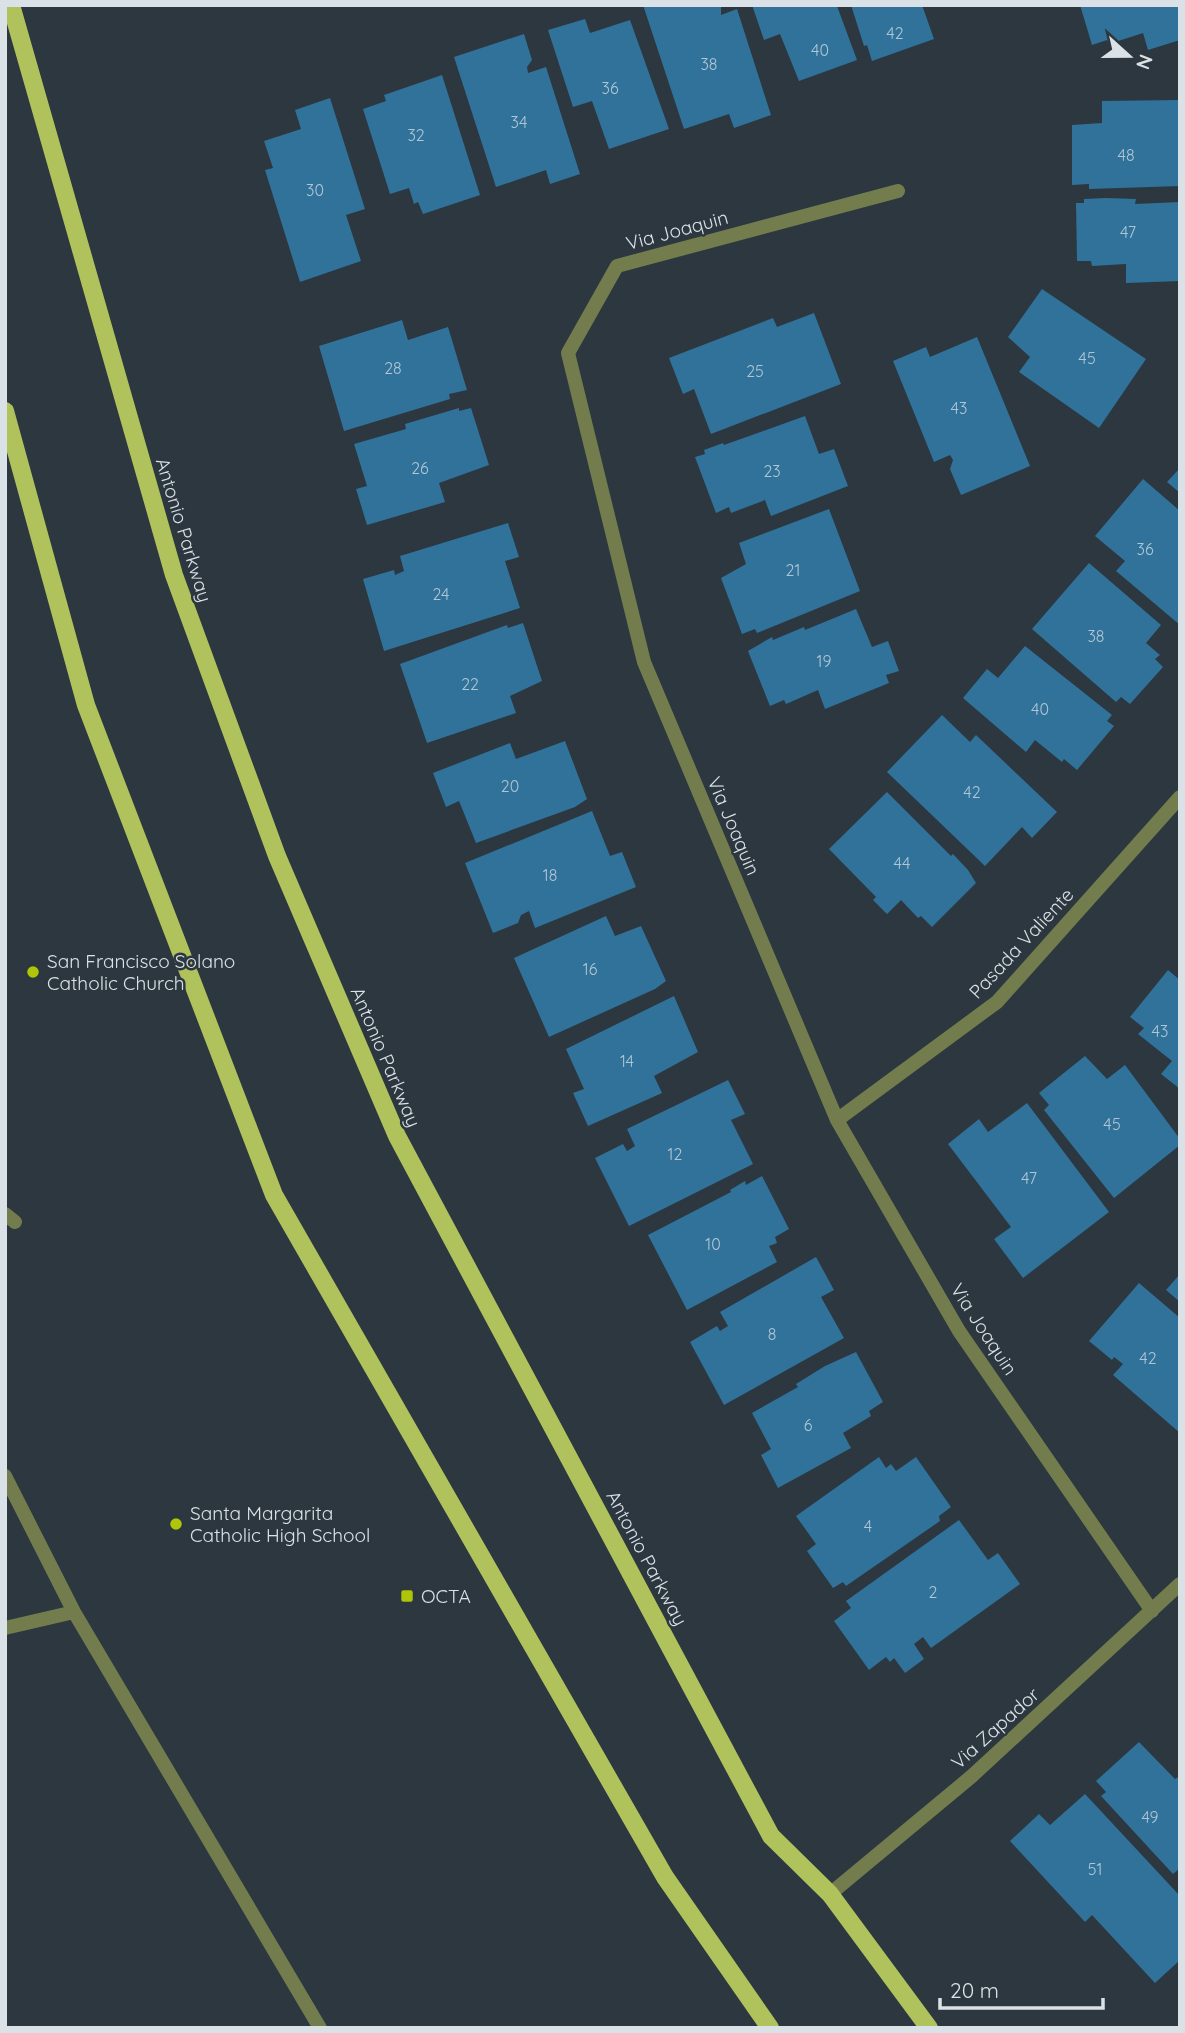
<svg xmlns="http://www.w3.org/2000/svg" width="1185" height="2033" font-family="Quicksand,sans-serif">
<rect width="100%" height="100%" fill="#2c373f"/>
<!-- building -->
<path fill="#31729b" d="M 643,5 L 721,5 L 721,15 L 737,9 L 771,115 L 734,128 L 729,114 L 684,129 Z
M 752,5 L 837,6 L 857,60 L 799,81 L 780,34 L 764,40 Z
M 851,5 L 922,5 L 934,39 L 872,61 L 867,45 L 864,46 Z
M 1080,5 L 1180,5 L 1180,40 L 1148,50 L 1143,33 L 1109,44 L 1107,40 L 1092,45 Z
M 585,19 L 590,33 L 630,20 L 669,129 L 609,149 L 592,101 L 573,107 L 548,30 Z
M 524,34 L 532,60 L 527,67 L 528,73 L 546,67 L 580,174 L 550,184 L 546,170 L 496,187 L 454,57 Z
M 442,75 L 480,195 L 423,214 L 418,202 L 414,204 L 409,188 L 390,194 L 363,109 L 386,101 L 384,95 Z
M 330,98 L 365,209 L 346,215 L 361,261 L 300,282 L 265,170 L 273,168 L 264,141 L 301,129 L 295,110 Z
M 1180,100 L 1180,186 L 1089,189 L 1089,184 L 1072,185 L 1072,125 L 1102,123 L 1102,101 Z
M 1106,198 L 1136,199 L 1135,204 L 1180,202 L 1180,281 L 1126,283 L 1126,264 L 1092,266 L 1091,261 L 1077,261 L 1076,203 L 1084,203 L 1084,199 Z
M 1042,289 L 1146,359 L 1099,428 L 1019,372 L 1030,357 L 1008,337 Z
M 814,313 L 841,384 L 711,434 L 694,389 L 683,394 L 669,358 L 773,318 L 777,327 Z
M 402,320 L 408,340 L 448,327 L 467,390 L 449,394 L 450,399 L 344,431 L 319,346 Z
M 977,337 L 1030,466 L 961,495 L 950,469 L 953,460 L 950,455 L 934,462 L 893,361 L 926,347 L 930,357 Z
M 459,408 L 459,411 L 471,408 L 489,465 L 439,483 L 445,502 L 367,525 L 356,489 L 367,486 L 354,444 L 406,429 L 405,424 Z
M 805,416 L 819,454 L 834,449 L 848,486 L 771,516 L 765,500 L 731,513 L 729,507 L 716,513 L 695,457 L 705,454 L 704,450 L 723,443 L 724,445 Z
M 1180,468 L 1180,493 L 1167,482 Z
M 1143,479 L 1180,511 L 1180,625 L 1116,571 L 1125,561 L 1095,536 Z
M 829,509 L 860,591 L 757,633 L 755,629 L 742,634 L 721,578 L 746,564 L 739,543 Z
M 508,523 L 519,557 L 505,561 L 520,608 L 384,651 L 363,579 L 394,570 L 395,575 L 404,571 L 400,556 Z
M 1089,563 L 1161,625 L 1146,643 L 1160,655 L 1155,659 L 1163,667 L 1130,704 L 1121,697 L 1116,702 L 1032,629 Z
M 856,609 L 872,647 L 888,641 L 899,671 L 886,675 L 889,683 L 825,709 L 818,690 L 786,704 L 784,700 L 770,706 L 748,651 L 772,637 L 773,640 L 804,627 L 805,630 Z
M 523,623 L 542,681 L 510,696 L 516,713 L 427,743 L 400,664 L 507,625 L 508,628 Z
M 1025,646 L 1112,715 L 1107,721 L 1114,726 L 1077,770 L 1064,759 L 1062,762 L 1035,740 L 1026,752 L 963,698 L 987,669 L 998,678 Z
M 942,715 L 970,742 L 976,735 L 1057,812 L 1032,838 L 1022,827 L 985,866 L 887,772 Z
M 565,741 L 587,799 L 575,807 L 476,843 L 459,801 L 446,807 L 433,773 L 510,743 L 516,759 Z
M 887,792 L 951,856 L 953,854 L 968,870 L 976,883 L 932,927 L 921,916 L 918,918 L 901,900 L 887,914 L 873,900 L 876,897 L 829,849 Z
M 592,811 L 610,856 L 622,852 L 636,887 L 535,928 L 529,911 L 521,915 L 518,923 L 493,933 L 465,863 Z
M 606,916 L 615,936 L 641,926 L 666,981 L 655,989 L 549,1037 L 514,958 Z
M 1168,970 L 1180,980 L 1180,1089 L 1161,1074 L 1172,1061 L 1138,1034 L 1144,1028 L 1130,1017 Z
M 674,996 L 698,1052 L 654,1076 L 662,1093 L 588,1126 L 573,1093 L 584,1089 L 566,1049 Z
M 1085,1056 L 1107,1079 L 1125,1065 L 1180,1139 L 1180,1145 L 1114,1198 L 1044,1110 L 1049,1105 L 1039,1093 Z
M 728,1080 L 745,1114 L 731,1120 L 753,1164 L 629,1226 L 595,1158 L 623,1144 L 627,1151 L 635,1146 L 627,1129 Z
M 1027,1103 L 1109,1212 L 1023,1278 L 994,1239 L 1011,1227 L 948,1144 L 979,1119 L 988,1132 Z
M 762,1176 L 789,1229 L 775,1237 L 777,1243 L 769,1246 L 777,1262 L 687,1310 L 648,1235 L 731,1192 L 730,1190 L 745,1181 L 746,1185 Z
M 816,1257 L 834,1290 L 821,1297 L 844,1338 L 724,1405 L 690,1342 L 717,1326 L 720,1331 L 728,1326 L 720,1312 Z
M 1180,1274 L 1180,1302 L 1166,1290 Z
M 1139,1283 L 1180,1318 L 1180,1433 L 1113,1375 L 1123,1364 L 1114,1357 L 1112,1360 L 1089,1341 Z
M 856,1352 L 883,1402 L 869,1411 L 871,1416 L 843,1433 L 851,1448 L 778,1488 L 761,1455 L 771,1449 L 752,1413 L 798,1387 L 796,1384 L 825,1366 Z
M 879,1457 L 886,1468 L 891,1464 L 896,1471 L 916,1457 L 951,1507 L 939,1516 L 940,1521 L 846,1586 L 843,1582 L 833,1588 L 807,1551 L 816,1544 L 796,1516 Z
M 959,1520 L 988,1560 L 998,1553 L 1020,1584 L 931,1648 L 923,1637 L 914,1644 L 924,1659 L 905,1673 L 894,1658 L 890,1662 L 886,1657 L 869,1670 L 834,1621 L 851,1608 L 846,1601 Z
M 1139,1742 L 1175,1779 L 1180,1776 L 1180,1868 L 1173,1874 L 1101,1796 L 1106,1792 L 1096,1781 Z
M 1085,1794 L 1180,1896 L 1180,1960 L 1155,1983 L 1092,1915 L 1085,1922 L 1010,1841 L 1039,1814 L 1050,1825 Z"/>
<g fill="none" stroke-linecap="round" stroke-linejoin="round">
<!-- service -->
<path stroke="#737c4d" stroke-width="14" d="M 5,1214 L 15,1222
M 5,1476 L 74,1612 L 320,2028
M 5,1628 L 74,1612"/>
<!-- minor -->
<path stroke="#737c4d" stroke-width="14" d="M 898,191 L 617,266 L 568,353 L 644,662 L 837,1120 L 959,1331 L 1152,1611
M 837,1120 L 997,1002 L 1180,797
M 830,1894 L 972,1776 L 1180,1584"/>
<!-- primary -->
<path stroke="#afc25c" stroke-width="18" d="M 11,5 L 174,575 L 277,856 L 397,1136 L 771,1836 L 830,1894 L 929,2028
M 5,411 L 86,705 L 274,1195 L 665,1877 L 770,2028"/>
</g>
<!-- markers -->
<g fill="#aec509" stroke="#2c373f" stroke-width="2.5">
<circle cx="33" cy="972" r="7"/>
<circle cx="176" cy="1524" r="7"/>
<rect x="400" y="1589" width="14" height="14" rx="3.5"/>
</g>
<g text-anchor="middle" stroke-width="5" stroke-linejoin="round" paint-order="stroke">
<!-- number labels -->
<g font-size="16" fill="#b0c6d4">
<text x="895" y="39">42</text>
<text x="820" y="56">40</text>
<text x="709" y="70">38</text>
<text x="610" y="94">36</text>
<text x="519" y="128">34</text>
<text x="416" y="141">32</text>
<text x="1126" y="161">48</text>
<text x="315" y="196">30</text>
<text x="1128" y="238">47</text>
<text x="1087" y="364">45</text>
<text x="393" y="374">28</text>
<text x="755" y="377">25</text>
<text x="959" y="414">43</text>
<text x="420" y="474">26</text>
<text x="772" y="477">23</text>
<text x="1145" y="555">36</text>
<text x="793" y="576">21</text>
<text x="441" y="600">24</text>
<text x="1096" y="642">38</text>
<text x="824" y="667">19</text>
<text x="470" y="690">22</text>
<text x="1040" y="715">40</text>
<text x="510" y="792">20</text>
<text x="972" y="798">42</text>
<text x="902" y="869">44</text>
<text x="550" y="881">18</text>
<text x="590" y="975">16</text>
<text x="1160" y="1037">43</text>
<text x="627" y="1067">14</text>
<text x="1112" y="1130">45</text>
<text x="675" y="1160">12</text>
<text x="1029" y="1184">47</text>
<text x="713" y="1250">10</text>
<text x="772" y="1340">8</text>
<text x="1148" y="1364">42</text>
<text x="808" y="1431">6</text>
<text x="868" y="1532">4</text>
<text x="933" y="1598">2</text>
<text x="1150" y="1823">49</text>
<text x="1095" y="1875">51</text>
</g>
<!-- street labels -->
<g font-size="19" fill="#dbe2e7" stroke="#2c373f">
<text transform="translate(677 230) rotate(-15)" y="7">Via Joaquin</text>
<text transform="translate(184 530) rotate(73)" y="7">Antonio Parkway</text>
<text transform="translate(734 826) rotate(67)" y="7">Via Joaquin</text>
<text transform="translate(1021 943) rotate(-47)" y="7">Pasada Valiente</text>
<text transform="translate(386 1057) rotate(67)" y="7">Antonio Parkway</text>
<text transform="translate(984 1329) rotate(57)" y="7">Via Joaquin</text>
<text transform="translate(647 1558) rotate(62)" y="7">Antonio Parkway</text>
<text transform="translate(995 1728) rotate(-42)" y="7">Via Zapador</text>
</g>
<!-- poi labels -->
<g font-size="19" fill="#dbe2e7" stroke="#2c373f" text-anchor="start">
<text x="47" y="968">San Francisco Solano<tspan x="47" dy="22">Catholic Church</tspan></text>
<text x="190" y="1520">Santa Margarita<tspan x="190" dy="22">Catholic High School</tspan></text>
<text x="421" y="1603">OCTA</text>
</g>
</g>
<!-- border -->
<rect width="1185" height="2033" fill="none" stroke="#dbe2e7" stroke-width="14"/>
<!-- north arrow -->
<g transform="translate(1129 56) rotate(111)" stroke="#2c373f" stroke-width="5" paint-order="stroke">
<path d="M0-5L12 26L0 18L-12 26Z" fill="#dbe2e7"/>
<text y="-10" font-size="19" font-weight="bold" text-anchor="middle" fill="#dbe2e7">N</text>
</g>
<!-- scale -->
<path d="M940 1998v10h163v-10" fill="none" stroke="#dbe2e7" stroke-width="3.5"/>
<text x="950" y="1998" font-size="21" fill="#dbe2e7" stroke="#2c373f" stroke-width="5" paint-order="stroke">20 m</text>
</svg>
